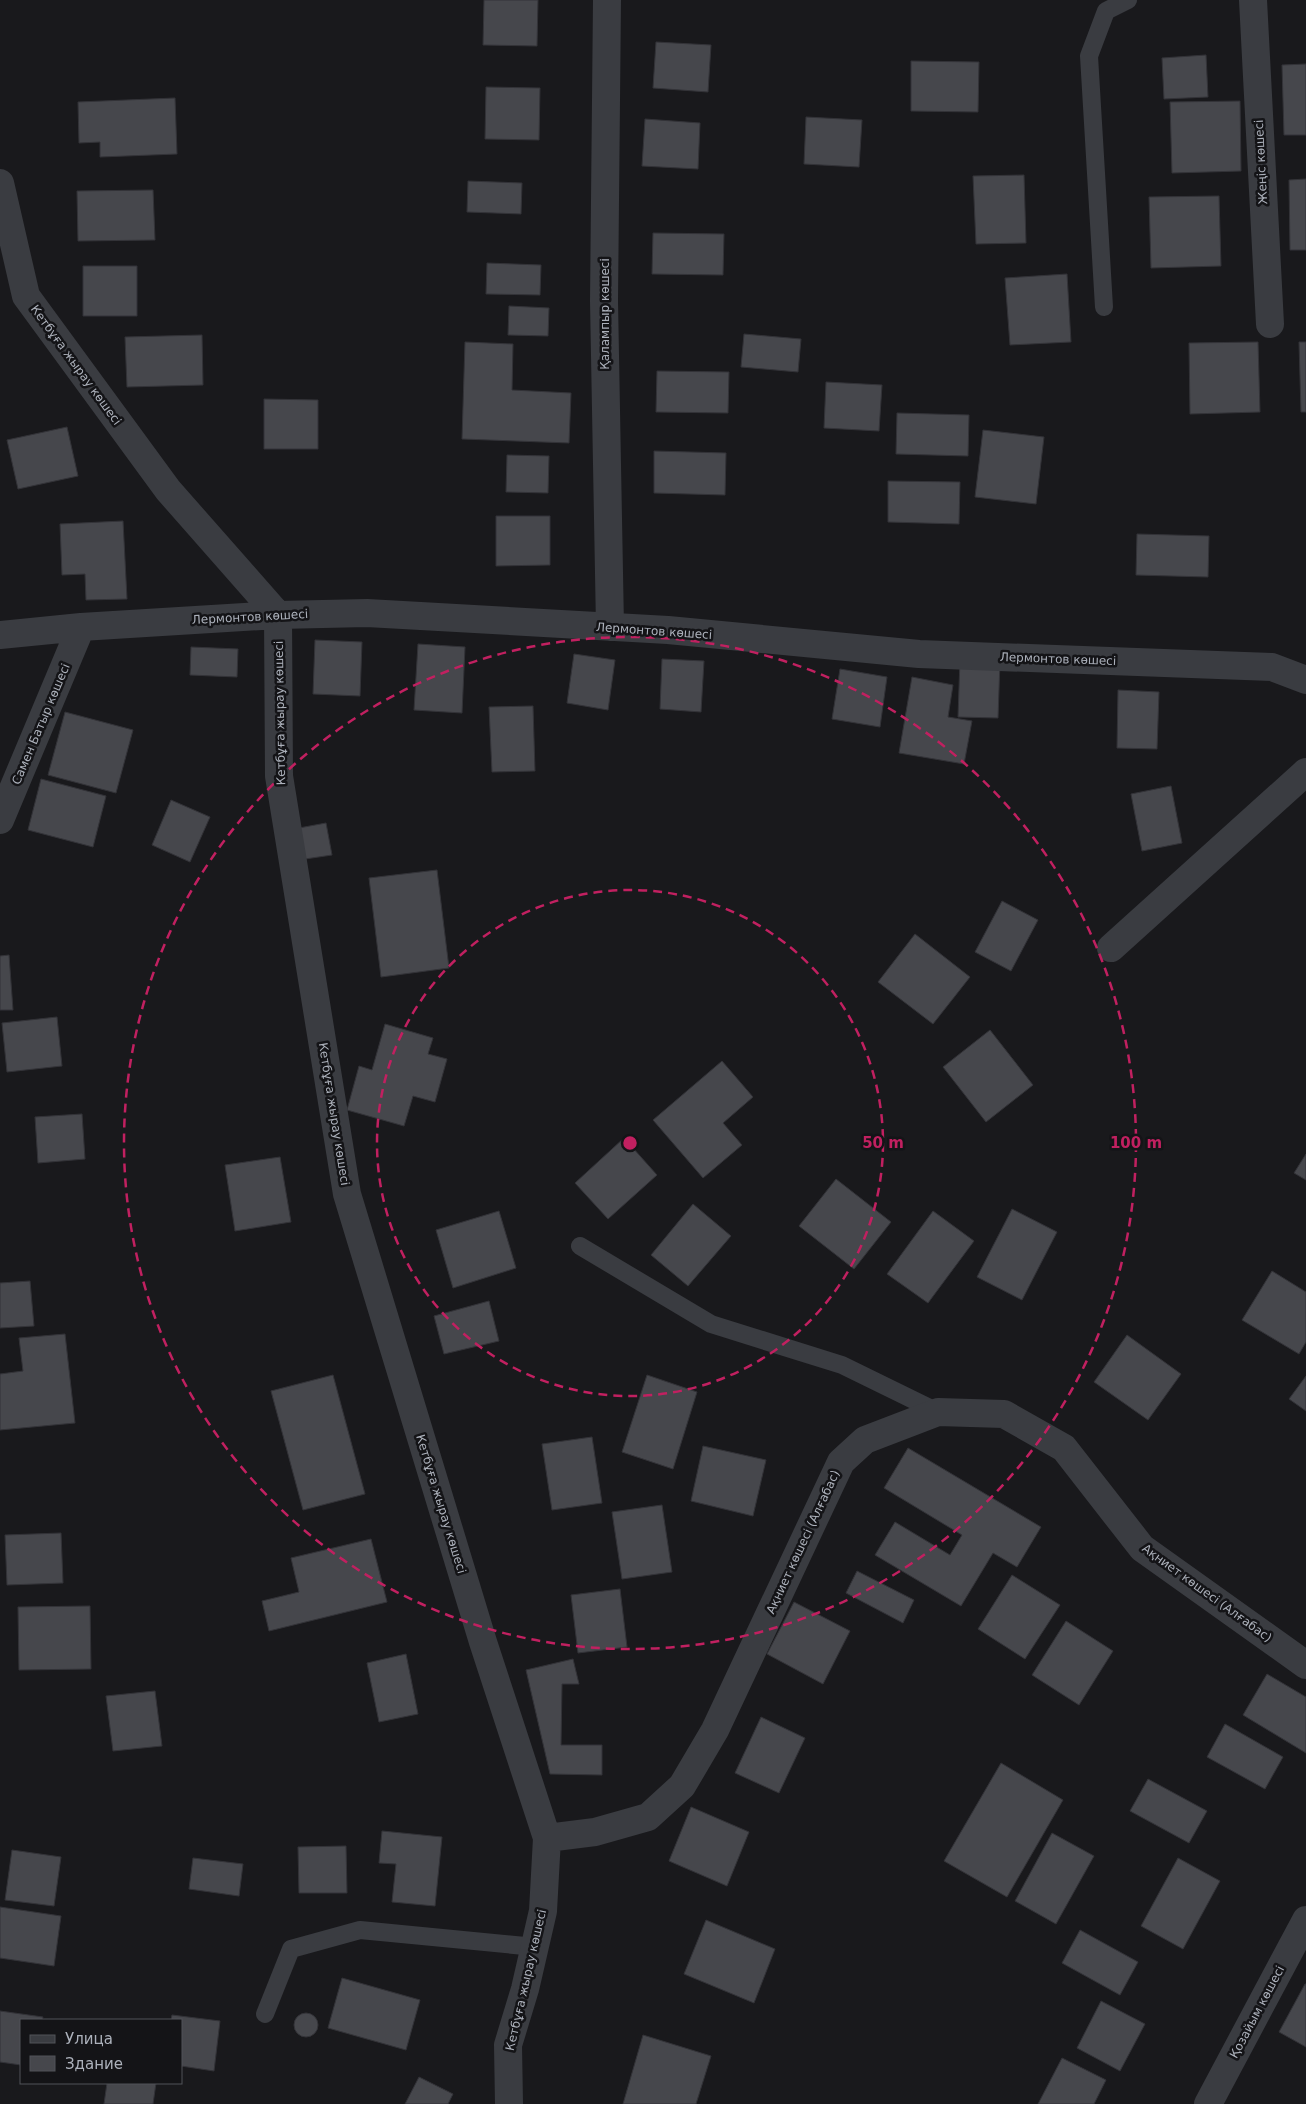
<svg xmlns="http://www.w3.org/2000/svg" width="1306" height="2104" font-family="'DejaVu Sans',sans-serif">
<rect width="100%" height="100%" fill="#19191c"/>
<!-- building -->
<path fill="#46474c" stroke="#333338" d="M 484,0 L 538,0 L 537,46 L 483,45 Z
M 656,42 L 711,45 L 708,92 L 653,88 Z
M 1206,55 L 1208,97 L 1164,99 L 1162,58 Z
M 911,61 L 979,62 L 978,112 L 911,111 Z
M 1306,64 L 1306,135 L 1284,135 L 1282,65 Z
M 486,87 L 540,88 L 539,140 L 485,139 Z
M 175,98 L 177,154 L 100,157 L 100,142 L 79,143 L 78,102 Z
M 1240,101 L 1241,171 L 1172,173 L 1170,102 Z
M 806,117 L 862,120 L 859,167 L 804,164 Z
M 645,119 L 700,123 L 698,169 L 642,166 Z
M 1024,175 L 1026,243 L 976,244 L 973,176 Z
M 1306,179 L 1306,250 L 1290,250 L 1289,180 Z
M 468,181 L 522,183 L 521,214 L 467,212 Z
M 153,190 L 155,240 L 78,241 L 77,191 Z
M 1219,196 L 1221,266 L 1151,268 L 1149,197 Z
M 653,233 L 724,234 L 723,275 L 652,274 Z
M 487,263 L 541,265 L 540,295 L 486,294 Z
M 83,266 L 137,266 L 137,316 L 83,316 Z
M 1067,274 L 1071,342 L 1010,345 L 1005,278 Z
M 509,306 L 549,308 L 548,336 L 508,335 Z
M 744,334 L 801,339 L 798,372 L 741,367 Z
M 202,335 L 203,385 L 127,387 L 125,337 Z
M 465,342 L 513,344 L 512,390 L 571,393 L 569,443 L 462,439 Z
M 1258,342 L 1260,412 L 1190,414 L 1189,343 Z
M 1299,342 L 1306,342 L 1306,412 L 1301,412 Z
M 657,371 L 729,372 L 728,413 L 656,412 Z
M 826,382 L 882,385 L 879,431 L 824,428 Z
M 264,399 L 318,400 L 318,449 L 264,449 Z
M 897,413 L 969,415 L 968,456 L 896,454 Z
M 67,427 L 78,476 L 18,489 L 7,440 Z
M 983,430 L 1044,437 L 1036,504 L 975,497 Z
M 654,451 L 726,453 L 725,495 L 654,493 Z
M 507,455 L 549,456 L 548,493 L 506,492 Z
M 888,481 L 960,482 L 959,524 L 888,522 Z
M 496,516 L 550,516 L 550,565 L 496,566 Z
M 123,521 L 127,599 L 86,600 L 85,574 L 62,575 L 60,524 Z
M 1137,534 L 1209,536 L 1208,577 L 1136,575 Z
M 315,640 L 362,642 L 360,696 L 313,694 Z
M 418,644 L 465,647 L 462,713 L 414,710 Z
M 191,647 L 238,649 L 237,677 L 190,675 Z
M 574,654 L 615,660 L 608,710 L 567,703 Z
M 662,659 L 704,661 L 701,712 L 660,709 Z
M 960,659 L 1000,661 L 998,718 L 958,717 Z
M 840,669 L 887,677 L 880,727 L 832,719 Z
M 912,677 L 953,685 L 948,717 L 972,721 L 964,764 L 899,753 Z
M 1118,690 L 1159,692 L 1157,749 L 1117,748 Z
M 533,706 L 535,771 L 492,772 L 489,707 Z
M 65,712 L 133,730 L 116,793 L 48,775 Z
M 41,779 L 106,796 L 93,847 L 28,830 Z
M 1171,786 L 1182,843 L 1142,851 L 1131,794 Z
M 171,800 L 210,817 L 190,862 L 152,845 Z
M 326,823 L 332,855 L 305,859 L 299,828 Z
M 437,870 L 449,968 L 381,977 L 369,878 Z
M 1002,901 L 1038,920 L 1011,971 L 975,952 Z
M 915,934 L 970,977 L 933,1024 L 878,982 Z
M 9,955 L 13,1010 L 0,1010 L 0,956 Z
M 57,1017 L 62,1066 L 7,1072 L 2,1023 Z
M 385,1024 L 433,1038 L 428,1054 L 447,1059 L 435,1102 L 413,1096 L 404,1126 L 347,1110 L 359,1066 L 372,1070 Z
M 990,1030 L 1033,1085 L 986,1122 L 943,1067 Z
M 722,1061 L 753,1097 L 723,1123 L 742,1145 L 703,1178 L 653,1120 Z
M 82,1114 L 85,1159 L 38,1163 L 35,1117 Z
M 624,1138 L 657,1175 L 608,1219 L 575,1183 Z
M 1306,1154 L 1306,1180 L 1294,1173 Z
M 280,1157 L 291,1222 L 235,1231 L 225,1165 Z
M 836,1179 L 891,1222 L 854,1269 L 799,1226 Z
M 693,1204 L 731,1236 L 688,1286 L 651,1255 Z
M 1012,1209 L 1057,1232 L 1022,1300 L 977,1277 Z
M 499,1211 L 516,1268 L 453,1288 L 436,1230 Z
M 933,1211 L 974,1241 L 928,1303 L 887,1274 Z
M 1272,1271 L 1306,1292 L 1306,1342 L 1299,1354 L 1242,1320 Z
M 30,1281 L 34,1326 L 0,1328 L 0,1283 Z
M 489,1301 L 499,1341 L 444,1354 L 434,1316 Z
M 65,1334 L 75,1423 L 0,1430 L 0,1374 L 23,1371 L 19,1338 Z
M 1127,1335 L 1181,1374 L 1148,1420 L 1094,1382 Z
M 333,1375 L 365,1494 L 303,1510 L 271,1391 Z
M 647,1375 L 697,1392 L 673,1469 L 622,1452 Z
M 1306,1376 L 1306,1411 L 1289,1399 Z
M 592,1437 L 602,1503 L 552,1510 L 542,1444 Z
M 703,1446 L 766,1460 L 753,1516 L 691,1501 Z
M 908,1448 L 1041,1527 L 1017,1567 L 993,1553 L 961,1606 L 875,1555 L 895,1522 L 950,1555 L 962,1535 L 884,1488 Z
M 662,1505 L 672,1572 L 622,1579 L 612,1512 Z
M 61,1533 L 63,1583 L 7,1585 L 5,1535 Z
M 371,1539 L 387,1602 L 269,1631 L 262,1601 L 299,1592 L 291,1558 Z
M 857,1571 L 914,1600 L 903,1623 L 846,1593 Z
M 1012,1575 L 1060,1605 L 1025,1659 L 978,1629 Z
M 620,1589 L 627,1647 L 578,1653 L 571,1595 Z
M 794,1602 L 850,1631 L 823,1684 L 767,1654 Z
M 90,1606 L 91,1669 L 19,1670 L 18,1607 Z
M 1066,1621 L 1113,1651 L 1079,1705 L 1032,1675 Z
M 406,1654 L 418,1714 L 379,1722 L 367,1663 Z
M 573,1659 L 579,1684 L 562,1684 L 561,1745 L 602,1745 L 602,1775 L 550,1774 L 526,1670 Z
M 1267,1674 L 1306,1697 L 1306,1753 L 1243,1715 Z
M 155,1691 L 162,1746 L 113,1751 L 106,1696 Z
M 761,1717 L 805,1738 L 779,1793 L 735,1773 Z
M 1225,1724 L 1283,1757 L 1265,1789 L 1207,1757 Z
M 1001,1763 L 1063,1800 L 1007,1897 L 944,1861 Z
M 1148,1779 L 1207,1811 L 1189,1843 L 1130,1811 Z
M 691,1807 L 749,1832 L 727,1886 L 669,1861 Z
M 382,1831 L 442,1837 L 435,1906 L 392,1902 L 396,1864 L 379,1863 Z
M 1052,1833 L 1094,1856 L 1056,1924 L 1015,1901 Z
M 346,1846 L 347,1893 L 299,1893 L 298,1847 Z
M 12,1850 L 61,1857 L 54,1906 L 5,1900 Z
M 193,1858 L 243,1864 L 239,1896 L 189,1889 Z
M 1178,1858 L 1220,1881 L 1183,1949 L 1141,1926 Z
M 0,1907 L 61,1916 L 54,1966 L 0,1958 Z
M 706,1920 L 775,1949 L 754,2003 L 684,1974 Z
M 1080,1930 L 1138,1962 L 1120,1995 L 1062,1963 Z
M 342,1978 L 420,2000 L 406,2050 L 328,2028 Z
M 1305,1984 L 1306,1984 L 1306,2047 L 1279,2032 Z
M 1101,2001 L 1145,2024 L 1120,2071 L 1077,2048 Z
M 0,2011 L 43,2017 L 42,2020 L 21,2020 L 21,2065 L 0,2062 Z
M294 2025a12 12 0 1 1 24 0a12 12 0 1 1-24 0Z
M 172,2015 L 220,2021 L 214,2071 L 181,2066 L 181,2020 L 171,2020 Z
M 643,2035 L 711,2056 L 696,2104 L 623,2104 Z
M 1062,2058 L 1106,2080 L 1094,2104 L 1038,2104 Z
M 419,2077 L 453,2094 L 448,2104 L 405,2104 Z
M 107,2083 L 156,2083 L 153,2104 L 104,2104 Z"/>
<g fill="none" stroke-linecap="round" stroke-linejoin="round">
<!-- lane -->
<path stroke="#3a3c41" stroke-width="18" d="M 1104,307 L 1089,56 L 1106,11 L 1128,0
M 580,1246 L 711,1324 L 842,1365 L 938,1412
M 265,2014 L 291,1949 L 360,1930 L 535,1947"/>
<!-- street -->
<path stroke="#3a3c41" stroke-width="28" d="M 607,0 L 604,301 L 610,627
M 1253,0 L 1270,324
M 0,183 L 26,296 L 168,490 L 278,615 L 279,776 L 347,1194 L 483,1642 L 547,1838 L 543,1911 L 525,1989 L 508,2045 L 509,2104
M 0,635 L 81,627 L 278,615 L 367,613 L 668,630 L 919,654 L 1272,667 L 1306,680
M 0,820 L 81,627
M 1111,948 L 1306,772
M 547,1838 L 595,1832 L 648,1817 L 682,1786 L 715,1730 L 841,1462 L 865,1440 L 938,1412 L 1004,1414 L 1064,1448 L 1142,1548 L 1306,1665
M 1208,2104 L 1306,1920"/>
</g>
<!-- distance rings -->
<g fill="none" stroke="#c12060" stroke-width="2.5" stroke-dasharray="9 6">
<circle cx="630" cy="1143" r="253"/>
<circle cx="630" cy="1143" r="506"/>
</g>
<g text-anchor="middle" stroke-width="5" stroke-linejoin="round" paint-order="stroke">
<!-- street labels -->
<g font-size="12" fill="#acb1bb" stroke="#141417">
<text transform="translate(1261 162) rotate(-93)" y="4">Жеңіс көшесі</text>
<text transform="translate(605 314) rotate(-90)" y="4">Қалампыр көшесі</text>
<text transform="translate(76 365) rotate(54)" y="4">Кетбұға жырау көшесі</text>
<text transform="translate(250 617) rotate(-3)" y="4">Лермонтов көшесі</text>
<text transform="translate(654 631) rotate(4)" y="4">Лермонтов көшесі</text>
<text transform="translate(1058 659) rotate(2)" y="4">Лермонтов көшесі</text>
<text transform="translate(280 713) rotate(-91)" y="4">Кетбұға жырау көшесі</text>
<text transform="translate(41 724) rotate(-67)" y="4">Самен Батыр көшесі</text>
<text transform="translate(334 1114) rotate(81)" y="4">Кетбұға жырау көшесі</text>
<text transform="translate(441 1504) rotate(73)" y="4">Кетбұға жырау көшесі</text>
<text transform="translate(803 1542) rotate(-65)" y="4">Ақниет көшесі (Алғабас)</text>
<text transform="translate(1207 1593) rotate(36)" y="4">Ақниет көшесі (Алғабас)</text>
<text transform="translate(526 1980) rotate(-77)" y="4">Кетбұға жырау көшесі</text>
<text transform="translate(1257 2012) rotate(-62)" y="4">Қозайым көшесі</text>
</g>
</g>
<circle cx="630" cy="1143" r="8" fill="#c12060" stroke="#141417" stroke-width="2.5"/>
<g font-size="15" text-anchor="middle" font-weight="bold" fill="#c12060" stroke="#141417" stroke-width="5" stroke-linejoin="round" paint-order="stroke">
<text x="883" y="1148">50 m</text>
<text x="1136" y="1148">100 m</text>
</g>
<!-- legend -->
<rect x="20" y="2019" width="162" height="65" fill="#141417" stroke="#515359"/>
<rect x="30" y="2035" width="25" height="8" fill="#3a3c41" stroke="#515359"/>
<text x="65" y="2044" font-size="15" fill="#acb1bb">Улица</text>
<rect x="30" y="2056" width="25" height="15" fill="#46474c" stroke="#515359"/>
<text x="65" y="2069" font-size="15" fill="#acb1bb">Здание</text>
</svg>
